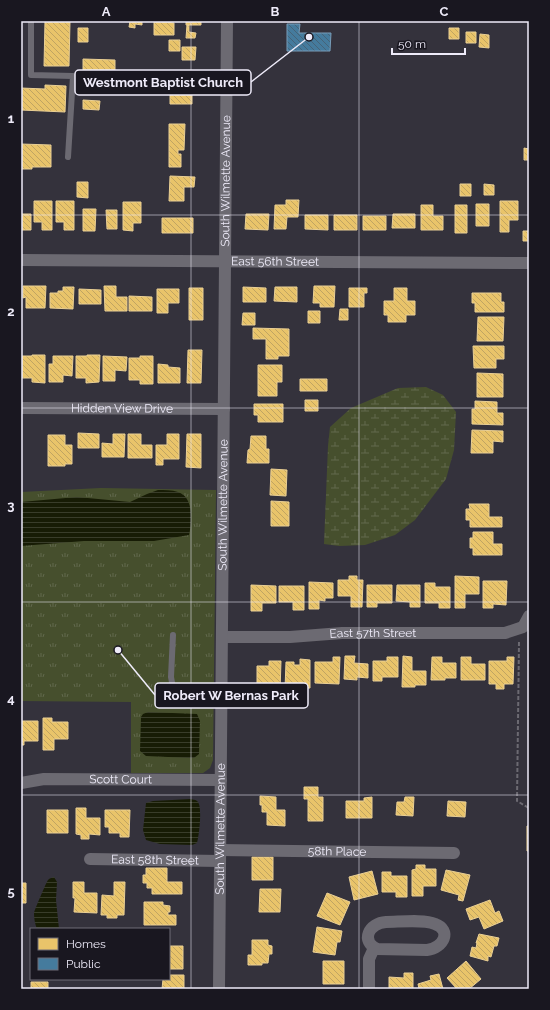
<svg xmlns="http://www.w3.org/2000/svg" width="550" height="1010" font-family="Raleway,sans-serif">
<defs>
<pattern id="wetland-marsh" width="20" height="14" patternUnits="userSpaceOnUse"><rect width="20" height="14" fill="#464f2d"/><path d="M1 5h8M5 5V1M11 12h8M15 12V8" fill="none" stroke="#61684c"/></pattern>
<pattern id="park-tufts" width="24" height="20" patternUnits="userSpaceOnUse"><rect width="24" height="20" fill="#464f2d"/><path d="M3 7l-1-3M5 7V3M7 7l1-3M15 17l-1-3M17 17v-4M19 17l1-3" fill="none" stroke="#61684c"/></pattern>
<pattern id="water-rules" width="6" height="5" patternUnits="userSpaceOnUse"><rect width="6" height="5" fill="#171c05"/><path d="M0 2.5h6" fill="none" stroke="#393d2a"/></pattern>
<pattern id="homes-back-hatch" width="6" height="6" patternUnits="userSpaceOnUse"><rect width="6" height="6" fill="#e9c46a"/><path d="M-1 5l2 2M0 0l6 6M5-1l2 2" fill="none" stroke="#c0a462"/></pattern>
<pattern id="public-back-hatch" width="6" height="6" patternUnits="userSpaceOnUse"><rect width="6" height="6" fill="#457b9d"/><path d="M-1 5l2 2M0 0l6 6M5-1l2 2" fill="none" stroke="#466378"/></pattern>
</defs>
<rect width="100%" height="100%" fill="#34323c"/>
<!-- wetland -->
<path fill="url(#wetland-marsh)" d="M 426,387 L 443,395 L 456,412 L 454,450 L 446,479 L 415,520 L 395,535 L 365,545 L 339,546 L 324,544 L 328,446 L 330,427 L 351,408 L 398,388 Z"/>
<!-- park -->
<path fill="url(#park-tufts)" d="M 101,488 L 216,490 L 213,760 L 210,768 L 203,773 L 131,773 L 131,702 L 21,701 L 21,492 Z"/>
<!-- water -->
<path fill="url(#water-rules)" d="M 158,490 C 164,490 172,490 178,492 C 194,497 192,522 189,535 L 154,541 L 84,541 L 21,546 L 21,502 L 77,497 L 130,502 L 147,494 Z
M 148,712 L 197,714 L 200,721 L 199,754 L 194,758 L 190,758 L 146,756 L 140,751 L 141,717 L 143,714 Z
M 191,799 C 193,800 195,799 197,801 C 203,805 199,836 197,843 L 192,845 L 160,844 L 146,840 L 143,830 L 146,803 L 153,801 Z
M 54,877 L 57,882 L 56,900 L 59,929 L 37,929 C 35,924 34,919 34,913 C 35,909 46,883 48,880 C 50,878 51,878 54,877 Z"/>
<!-- homes -->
<path fill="url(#homes-back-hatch)" stroke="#ead095" d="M 45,21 L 70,21 L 69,66 L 44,66 Z
M 130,21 L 142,21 L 142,25 L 135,24 L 135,28 L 129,27 Z
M 154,21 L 174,23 L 174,35 L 154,35 Z
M 186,21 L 201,21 L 201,25 L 186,25 Z
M 187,25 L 189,25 L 189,32 L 196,33 L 195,38 L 186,38 Z
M 78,28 L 88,28 L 88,42 L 78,42 Z
M 449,28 L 459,28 L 459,39 L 449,39 Z
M 466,32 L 476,32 L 476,43 L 466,43 Z
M 480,34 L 489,35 L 489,48 L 479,47 Z
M 169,40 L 180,40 L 180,51 L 169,51 Z
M 182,47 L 196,47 L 195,60 L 182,60 Z
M 83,59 L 115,60 L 115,70 L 83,70 Z
M 170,80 L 195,80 L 195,94 L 192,94 L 192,104 L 170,104 Z
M 45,85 L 66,86 L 65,112 L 21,110 L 21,88 L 45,89 Z
M 83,100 L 100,101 L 99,110 L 83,109 Z
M 169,124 L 185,124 L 184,150 L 178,150 L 178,154 L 181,154 L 181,167 L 169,167 Z
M 21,144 L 51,145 L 51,167 L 32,167 L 32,169 L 21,169 Z
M 524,148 L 529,149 L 529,160 L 524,160 Z
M 170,176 L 195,177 L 194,187 L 184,187 L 184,201 L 169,201 Z
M 77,182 L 88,182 L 88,198 L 77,197 Z
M 460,184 L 471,184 L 471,196 L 460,196 Z
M 484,184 L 494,185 L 494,195 L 484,195 Z
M 286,200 L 299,200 L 298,217 L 287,217 L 286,229 L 274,229 L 275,205 L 286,205 Z
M 34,201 L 52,201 L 52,230 L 42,230 L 42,222 L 34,222 Z
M 56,201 L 74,201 L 74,230 L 64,230 L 64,222 L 56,222 Z
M 500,201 L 518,201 L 518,220 L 509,220 L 509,232 L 500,232 Z
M 123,202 L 141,202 L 141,223 L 133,223 L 133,231 L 123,230 Z
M 476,204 L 489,204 L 489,226 L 476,226 Z
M 421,205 L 433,205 L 433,216 L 443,216 L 443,230 L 421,230 Z
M 455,205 L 467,205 L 467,233 L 455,233 Z
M 83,209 L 96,209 L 95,231 L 83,231 Z
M 106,210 L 117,210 L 117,229 L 107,229 Z
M 21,214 L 31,214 L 31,230 L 21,230 Z
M 246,214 L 269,214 L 268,230 L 245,229 Z
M 393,214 L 415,214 L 415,228 L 392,228 Z
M 305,215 L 328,215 L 328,230 L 305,229 Z
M 334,215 L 357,215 L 357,230 L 334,230 Z
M 363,216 L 386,216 L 386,230 L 363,230 Z
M 162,218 L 193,218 L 193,233 L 162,233 Z
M 523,231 L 529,231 L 529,241 L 523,241 Z
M 23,286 L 46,286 L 45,308 L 26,308 L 26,297 L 23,298 Z
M 104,286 L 116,286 L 116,297 L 127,297 L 127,311 L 105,311 Z
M 314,286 L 335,286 L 334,307 L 320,307 L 320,303 L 313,303 Z
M 63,287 L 74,287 L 73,309 L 50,308 L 50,293 L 58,293 L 58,291 L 63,291 Z
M 243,287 L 266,288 L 266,302 L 243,302 Z
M 275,287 L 297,287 L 297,302 L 274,301 Z
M 189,288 L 203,288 L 203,320 L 189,320 Z
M 349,288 L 367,288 L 367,293 L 364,293 L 364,307 L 349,307 Z
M 394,288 L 407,288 L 407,301 L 415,301 L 415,315 L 406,315 L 406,322 L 388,322 L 388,315 L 384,315 L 384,301 L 394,301 Z
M 79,289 L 101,290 L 101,304 L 79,304 Z
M 157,289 L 179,289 L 179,303 L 168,303 L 168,313 L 157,313 Z
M 472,293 L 501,293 L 501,302 L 504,302 L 504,312 L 475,312 L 475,303 L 472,303 Z
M 129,296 L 152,297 L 152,311 L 129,311 Z
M 340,309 L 348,309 L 348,320 L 339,320 Z
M 308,311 L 320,311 L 320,323 L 308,323 Z
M 243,313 L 255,313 L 255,325 L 242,325 Z
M 478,317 L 504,317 L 503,341 L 477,341 Z
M 253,328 L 289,329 L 289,356 L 278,356 L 278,359 L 266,359 L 266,339 L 253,339 Z
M 473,346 L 504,346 L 504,359 L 496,359 L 496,368 L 474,368 Z
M 188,350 L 202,350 L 201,383 L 187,383 Z
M 32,355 L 45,355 L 45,383 L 32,382 L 32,378 L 22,378 L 22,356 L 32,356 Z
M 87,355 L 100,355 L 99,382 L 86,383 L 86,378 L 76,378 L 76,356 L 87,356 Z
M 53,356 L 73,356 L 72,376 L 63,375 L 63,382 L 49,382 L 49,364 L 53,364 Z
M 103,356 L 127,357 L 126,371 L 115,370 L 115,381 L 103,381 Z
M 140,356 L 153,356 L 153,384 L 140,384 L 140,380 L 129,380 L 129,358 L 140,358 Z
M 158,364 L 168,365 L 168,367 L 180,368 L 180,383 L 158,383 Z
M 258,365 L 282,365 L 282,382 L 277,382 L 277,396 L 258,396 Z
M 477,373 L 503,374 L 503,397 L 477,397 Z
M 300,379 L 327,379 L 327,391 L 300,391 Z
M 305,400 L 318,400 L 318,411 L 305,411 Z
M 475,401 L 497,402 L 497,413 L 503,413 L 503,425 L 472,424 L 472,409 L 475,409 Z
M 254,404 L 283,404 L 283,422 L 258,422 L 258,415 L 254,415 Z
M 472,430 L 503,431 L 503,442 L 493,441 L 493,453 L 471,453 Z
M 78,433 L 99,434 L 99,448 L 78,448 Z
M 113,434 L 125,434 L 124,457 L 102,457 L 102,443 L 113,444 Z
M 128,434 L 141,434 L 141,445 L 152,445 L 152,458 L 128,458 Z
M 167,434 L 179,434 L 179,459 L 163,459 L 163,465 L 156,465 L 156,445 L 167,445 Z
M 187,434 L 201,434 L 201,468 L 186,467 Z
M 48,435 L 65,435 L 65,445 L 72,445 L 72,464 L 65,464 L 65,466 L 48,466 Z
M 251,436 L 266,436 L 266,449 L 269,449 L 269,463 L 247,463 L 248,450 L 250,449 Z
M 271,469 L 287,470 L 286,496 L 270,495 Z
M 271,501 L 289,502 L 289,526 L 271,526 Z
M 469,504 L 489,504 L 489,517 L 502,517 L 502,527 L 470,527 L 470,520 L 466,520 L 466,509 L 470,509 Z
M 473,532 L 493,532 L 493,544 L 502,544 L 502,555 L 473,555 L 473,548 L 470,548 L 470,538 L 473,538 Z
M 349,576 L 357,576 L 357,580 L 363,580 L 362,607 L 351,607 L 351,596 L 338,596 L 338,580 L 349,580 Z
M 455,576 L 479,577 L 479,594 L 465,594 L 465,608 L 455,608 Z
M 483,581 L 507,581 L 506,605 L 493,604 L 493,608 L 483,608 Z
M 309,582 L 333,583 L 333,598 L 325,598 L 325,601 L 319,600 L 319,609 L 309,609 Z
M 425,583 L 435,583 L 435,587 L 450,587 L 450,608 L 439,608 L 439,603 L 425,603 Z
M 251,585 L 276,586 L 276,603 L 262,603 L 262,611 L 251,611 Z
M 367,585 L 392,585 L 392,603 L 377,603 L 377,607 L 367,607 Z
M 397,585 L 420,585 L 420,607 L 410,607 L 410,602 L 396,601 Z
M 279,586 L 304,586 L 304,610 L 293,610 L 293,602 L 279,602 Z
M 345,656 L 355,656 L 354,663 L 368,664 L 368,678 L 357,677 L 357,680 L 344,679 Z
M 403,656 L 412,657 L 412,671 L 426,671 L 426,685 L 415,685 L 415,687 L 402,687 Z
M 333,657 L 340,657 L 339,684 L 315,683 L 315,662 L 333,662 Z
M 387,657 L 398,657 L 398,677 L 382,677 L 382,681 L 373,681 L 373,661 L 387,661 Z
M 432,657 L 442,657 L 442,663 L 456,663 L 456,678 L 445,678 L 445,680 L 431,680 Z
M 461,657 L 471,657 L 471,664 L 485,664 L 485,680 L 461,680 Z
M 507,657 L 514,657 L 513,684 L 504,684 L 504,689 L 496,689 L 496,684 L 489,684 L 489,661 L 507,661 Z
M 300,659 L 310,660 L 310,688 L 304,688 L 304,694 L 295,694 L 295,689 L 285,689 L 286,662 L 294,662 L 294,665 L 300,665 Z
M 269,661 L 281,661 L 280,691 L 257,690 L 257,666 L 269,666 Z
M 43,718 L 52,718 L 52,722 L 68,722 L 68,739 L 54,739 L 54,750 L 43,750 Z
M 21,721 L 38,721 L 38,741 L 24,741 L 24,745 L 21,745 Z
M 304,787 L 318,787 L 318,797 L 323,797 L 323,821 L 308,821 L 308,799 L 304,799 Z
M 260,796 L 276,797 L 276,810 L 285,810 L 285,826 L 267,825 L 267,812 L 262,812 L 262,805 L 260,805 Z
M 372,797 L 372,818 L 346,818 L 346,801 L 364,801 L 364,798 Z
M 405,797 L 414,797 L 413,816 L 396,815 L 397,802 L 404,802 Z
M 448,801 L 466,802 L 465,817 L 447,816 Z
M 76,808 L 86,808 L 86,818 L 100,818 L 100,835 L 89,834 L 89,839 L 81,839 L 81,835 L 76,834 Z
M 47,810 L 68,810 L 68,833 L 47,833 Z
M 105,810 L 130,810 L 129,837 L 120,837 L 120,833 L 109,833 L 109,827 L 105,827 Z
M 527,826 L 529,826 L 529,851 L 527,851 Z
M 252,857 L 273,857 L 273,880 L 252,880 Z
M 416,865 L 425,865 L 425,869 L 436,869 L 436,886 L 423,886 L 423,896 L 412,896 L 412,870 L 416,869 Z
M 146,868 L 167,868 L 167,882 L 182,882 L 182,894 L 152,894 L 152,888 L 147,888 L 147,883 L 143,883 L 143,875 L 146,875 Z
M 446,870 L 470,875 L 463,901 L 458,900 L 459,895 L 441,890 Z
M 372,871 L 378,894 L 354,900 L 349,877 Z
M 382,872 L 391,872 L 391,876 L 407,876 L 407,897 L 396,897 L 396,892 L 382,892 Z
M 73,882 L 84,882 L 84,893 L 97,893 L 97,913 L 74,912 L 75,898 L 73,898 Z
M 114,882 L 125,882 L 124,915 L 117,915 L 117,918 L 107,918 L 107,915 L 101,915 L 102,895 L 114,896 Z
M 21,883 L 26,883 L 26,903 L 21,903 Z
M 260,889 L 281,889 L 280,912 L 259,912 Z
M 327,893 L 350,902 L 340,925 L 317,916 Z
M 490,900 L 495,913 L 499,911 L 503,921 L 484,929 L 479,917 L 470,920 L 466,909 Z
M 144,902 L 163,902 L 163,905 L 170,906 L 170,912 L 168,912 L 168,915 L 176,915 L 176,925 L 144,925 Z
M 317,927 L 342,931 L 340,942 L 337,942 L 335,955 L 313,952 Z
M 479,934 L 499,938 L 497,946 L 494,946 L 491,957 L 488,956 L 488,961 L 470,956 L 472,947 L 476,948 L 477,943 L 476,943 Z
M 252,940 L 268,940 L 268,945 L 272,946 L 272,954 L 269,954 L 268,963 L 262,963 L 262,965 L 248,965 L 248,955 L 252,955 Z
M 169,946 L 183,946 L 183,969 L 169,969 Z
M 323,961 L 344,961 L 344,984 L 323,984 Z
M 466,961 L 481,979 L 469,989 L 457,989 L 447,978 Z
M 404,973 L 413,973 L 413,989 L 389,989 L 389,977 L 404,978 Z
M 439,974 L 443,989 L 419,989 L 418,984 L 431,980 L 430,976 Z
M 169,975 L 184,975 L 184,989 L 162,989 L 163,979 L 169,979 Z
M 31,982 L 48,982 L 48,989 L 31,989 Z"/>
<!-- public -->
<path fill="url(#public-back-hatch)" stroke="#789db9" d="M 287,24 L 300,24 L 299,33 L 331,33 L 330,51 L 287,51 Z"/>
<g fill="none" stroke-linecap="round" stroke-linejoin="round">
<!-- path -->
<path stroke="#6c6a72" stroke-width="2" stroke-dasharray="4 2" stroke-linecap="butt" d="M 519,642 L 517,801 L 529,808"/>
<!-- service -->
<path stroke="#6c6a72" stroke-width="6" d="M 31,21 L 31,75 L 73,76 L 68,157
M 173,635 L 171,677 L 173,688 L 181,698 L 222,696"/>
<!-- minor -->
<g stroke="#6c6a72" stroke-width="12">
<path id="s1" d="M 21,260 L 529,263"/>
<path id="s2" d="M 21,408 L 224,409"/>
<path id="s3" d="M 222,637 L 290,637 L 342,633 L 505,633 L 523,627 L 529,616"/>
<path id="s4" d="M 21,783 L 44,779 L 221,780"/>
<path id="s5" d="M 220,850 L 454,853"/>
<path id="s6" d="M 90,859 L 220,861"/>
<path d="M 386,922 C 399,922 424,919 435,924 C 452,930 444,948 427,950 L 377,949 C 360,941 369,923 386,922 Z"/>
<path id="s7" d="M 219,989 L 227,21"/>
<path d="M 369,989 L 369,959 L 374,948"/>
</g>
</g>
<!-- grid -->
<path fill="none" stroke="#eeebf9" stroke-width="1" stroke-opacity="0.55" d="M 191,21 L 191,989M 359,21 L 359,989M 21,215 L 529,215M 21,408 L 529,408M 21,602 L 529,602M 21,795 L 529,795"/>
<g text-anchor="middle" stroke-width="4" stroke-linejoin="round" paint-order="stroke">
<!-- street labels -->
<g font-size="12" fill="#eeebf9" stroke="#191720">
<text dy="4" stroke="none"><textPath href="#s7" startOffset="808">South Wilmette Avenue</textPath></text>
<text dy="4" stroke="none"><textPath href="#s1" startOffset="254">East 56th Street</textPath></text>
<text dy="4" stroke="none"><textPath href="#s2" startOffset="101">Hidden View Drive</textPath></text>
<text dy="4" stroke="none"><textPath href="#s7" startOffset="484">South Wilmette Avenue</textPath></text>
<text dy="4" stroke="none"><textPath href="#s3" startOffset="151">East 57th Street</textPath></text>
<text dy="4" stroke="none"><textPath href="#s4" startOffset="100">Scott Court</textPath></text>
<text dy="4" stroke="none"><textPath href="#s7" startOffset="160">South Wilmette Avenue</textPath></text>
<text dy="4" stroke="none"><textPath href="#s5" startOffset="117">58th Place</textPath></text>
<text dy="4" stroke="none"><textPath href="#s6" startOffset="65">East 58th Street</textPath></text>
</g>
</g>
<!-- callouts -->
<path fill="none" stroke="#eeebf9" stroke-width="1.5" d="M309 37L251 82M118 650L155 695"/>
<g fill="#eeebf9" stroke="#191720" stroke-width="1.5">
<circle cx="309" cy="37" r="4"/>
<circle cx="118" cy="650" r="4"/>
</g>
<g fill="#191720" stroke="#eeebf9" stroke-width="1.5">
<rect x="75" y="70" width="176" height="25" rx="4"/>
<rect x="155" y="683" width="153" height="25" rx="4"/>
</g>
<g font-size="13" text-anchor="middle" font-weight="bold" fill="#eeebf9">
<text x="163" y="87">Westmont Baptist Church</text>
<text x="231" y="700">Robert W Bernas Park</text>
</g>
<!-- border -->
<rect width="550" height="1010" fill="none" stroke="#191720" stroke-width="44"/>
<!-- legend -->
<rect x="30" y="928" width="140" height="52" fill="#191720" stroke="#6e6c77"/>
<rect x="38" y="938" width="20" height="12" fill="#e9c46a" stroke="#6e6c77"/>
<text x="66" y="948" font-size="12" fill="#eeebf9">Homes</text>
<rect x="38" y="958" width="20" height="12" fill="#457b9d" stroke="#6e6c77"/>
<text x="66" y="968" font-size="12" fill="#eeebf9">Public</text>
<!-- scale -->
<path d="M392 48v6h73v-6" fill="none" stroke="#eeebf9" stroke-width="2"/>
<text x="398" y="48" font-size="12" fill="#eeebf9" stroke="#191720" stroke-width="3" paint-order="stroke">50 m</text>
<rect x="22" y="22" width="506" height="966" fill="none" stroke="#eeebf9" stroke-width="1.5"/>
<g font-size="13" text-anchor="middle" font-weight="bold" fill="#eeebf9">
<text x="106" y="16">A</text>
<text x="275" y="16">B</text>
<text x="444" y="16">C</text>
<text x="11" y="123">1</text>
<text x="11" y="316">2</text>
<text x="11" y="510">3</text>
<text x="11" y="703">4</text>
<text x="11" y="896">5</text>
</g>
</svg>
